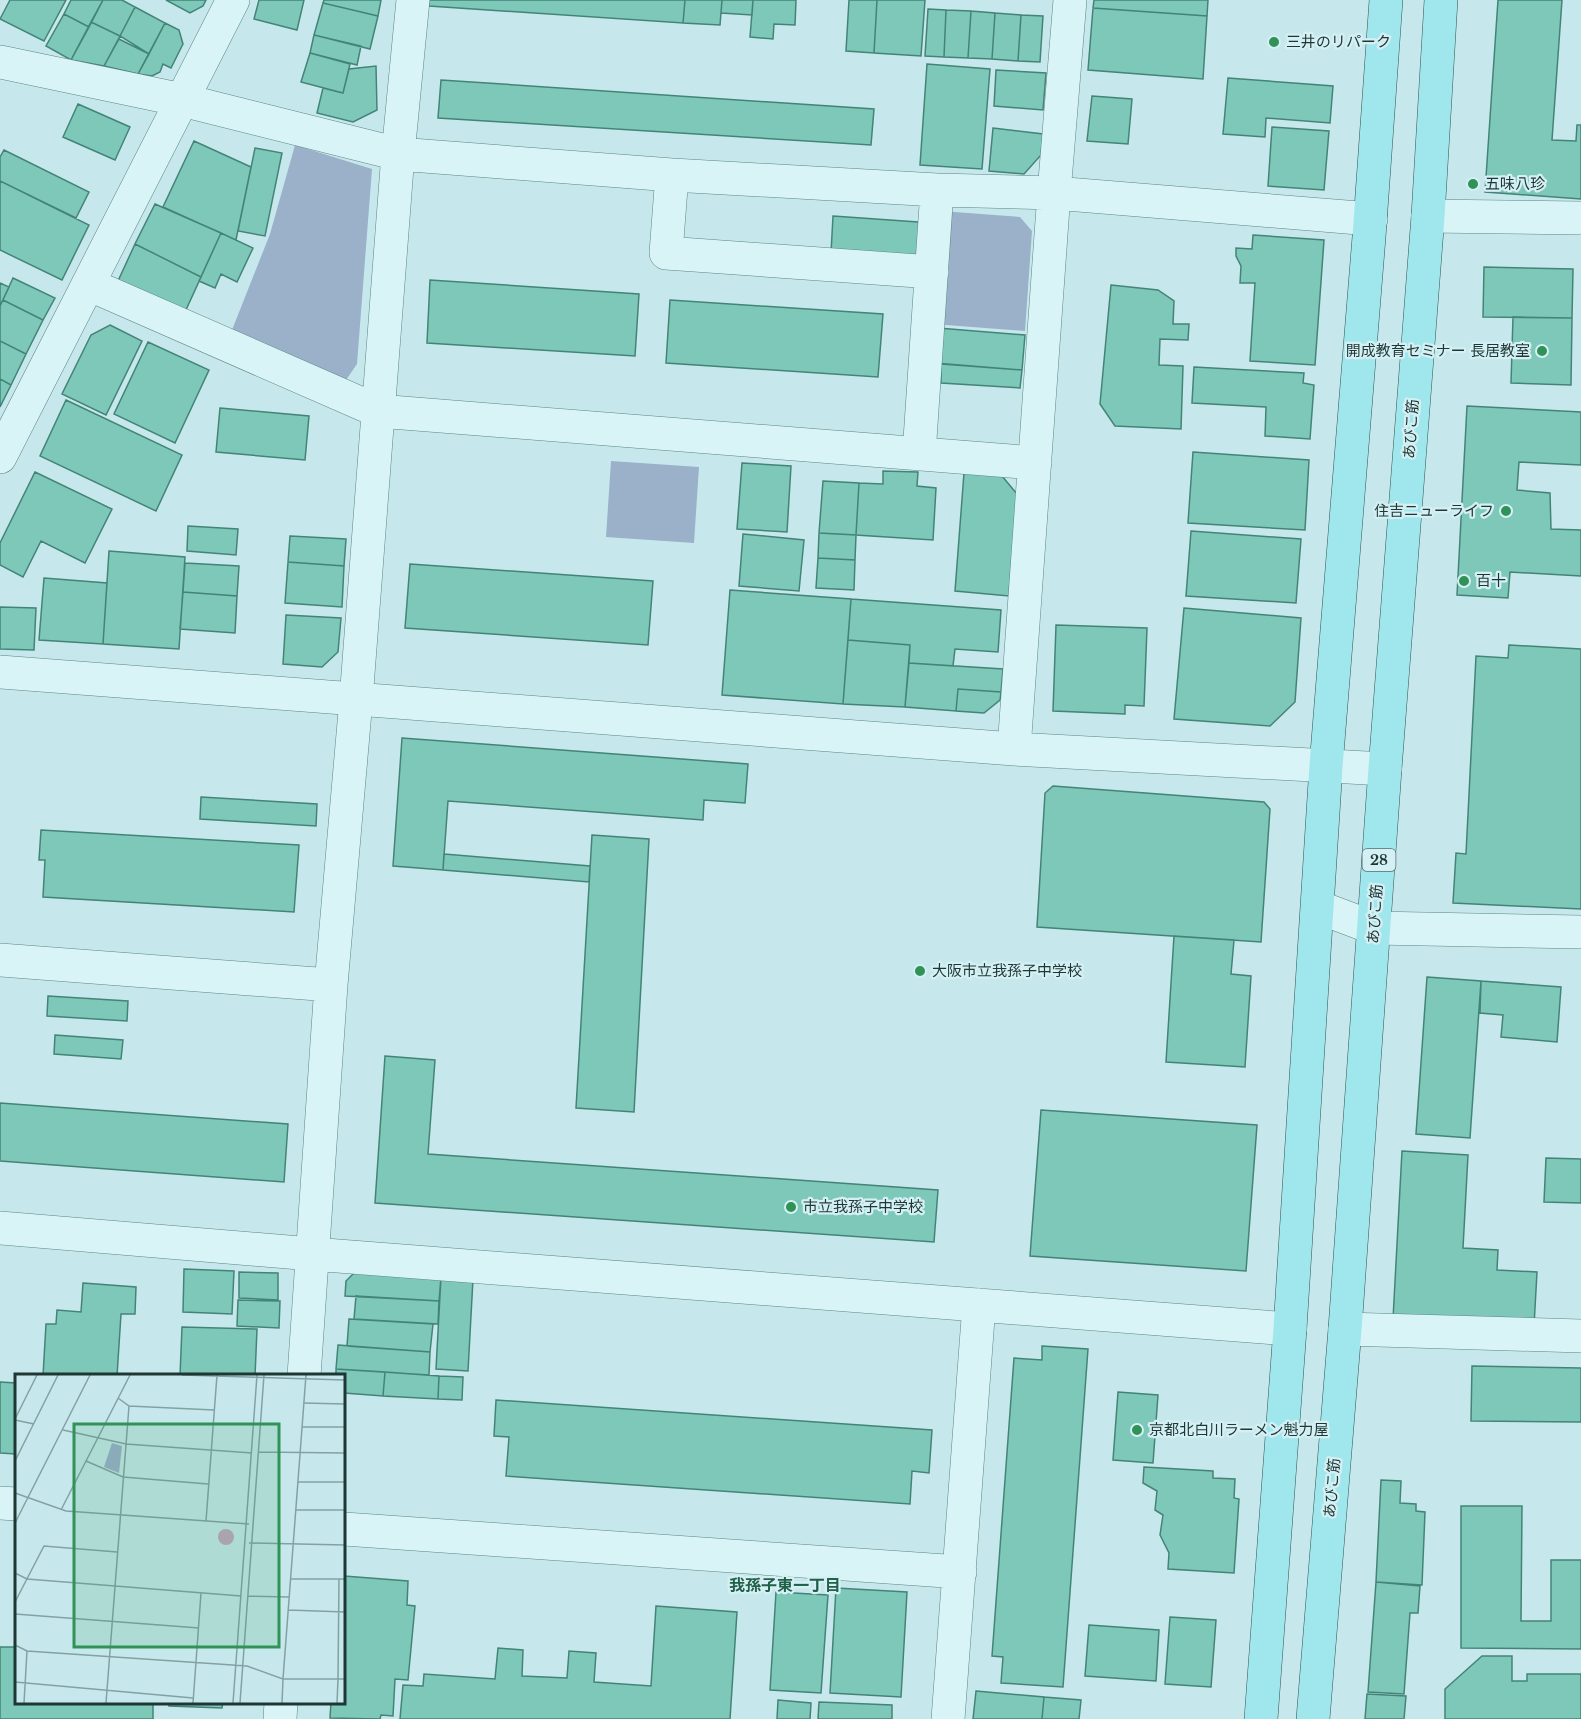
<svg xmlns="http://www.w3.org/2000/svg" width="1581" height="1719" font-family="'Libre Baskerville','Noto Sans JP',serif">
<rect width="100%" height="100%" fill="#c6e8ec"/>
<!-- green -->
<path fill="#9ab1c9" d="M 295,145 L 372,169 L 357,364 L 346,380 L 232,330 L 270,234 Z
M 941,211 L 1020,217 L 1032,231 L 1025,331 L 933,324 Z
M 611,461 L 699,467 L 694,543 L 606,537 Z"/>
<!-- building -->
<path fill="#7ec8ba" stroke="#448477" stroke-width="1.5" d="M 10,0 L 66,0 L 44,41 L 0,19 Z
M 71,0 L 103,0 L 89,27 L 64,14 Z
M 103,0 L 122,0 L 135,7 L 120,36 L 91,22 Z
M 166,0 L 206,0 L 203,6 L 190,13 Z
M 259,0 L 304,0 L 297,30 L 254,19 Z
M 324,0 L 381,0 L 378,16 L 323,3 Z
M 429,0 L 685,0 L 683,23 L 429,6 Z
M 685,0 L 722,0 L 720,25 L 683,23 Z
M 722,0 L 753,0 L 752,15 L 721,13 Z
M 753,0 L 796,0 L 795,25 L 774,24 L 773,39 L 750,37 Z
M 849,0 L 877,0 L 874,53 L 846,51 Z
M 877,0 L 925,0 L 921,56 L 874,53 Z
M 1094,0 L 1208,0 L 1207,16 L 1093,8 Z
M 1498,0 L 1562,0 L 1552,140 L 1576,141 L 1577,125 L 1581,125 L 1581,199 L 1485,192 Z
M 323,3 L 378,16 L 370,49 L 314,35 Z
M 135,7 L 165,23 L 149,54 L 120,36 Z
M 1093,8 L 1207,16 L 1203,79 L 1088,70 Z
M 928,9 L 946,10 L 944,57 L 925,56 Z
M 946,10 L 971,11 L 968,58 L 944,57 Z
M 971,11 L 995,13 L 992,59 L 968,58 Z
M 995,13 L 1021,15 L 1018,61 L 992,59 Z
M 64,14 L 89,27 L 71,60 L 46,46 Z
M 1021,15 L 1043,16 L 1040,62 L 1018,61 Z
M 91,22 L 120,36 L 104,66 L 71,60 Z
M 165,23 L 179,30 L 183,44 L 171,68 L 163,64 L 160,72 L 152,76 L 138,74 Z
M 314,35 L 361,46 L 357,65 L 310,53 Z
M 119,39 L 149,54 L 138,74 L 104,66 Z
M 310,53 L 350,64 L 343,93 L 301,82 Z
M 927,64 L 990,69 L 982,169 L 920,165 Z
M 376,66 L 377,110 L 353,122 L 317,113 L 323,88 L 343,93 L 349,69 Z
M 996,70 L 1046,73 L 1043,110 L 994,106 Z
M 1228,78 L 1333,86 L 1330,123 L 1266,118 L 1265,137 L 1223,134 Z
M 441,80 L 874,109 L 871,145 L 438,118 Z
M 1092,96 L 1132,99 L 1128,144 L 1087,141 Z
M 78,104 L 130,127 L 115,160 L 63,137 Z
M 1272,127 L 1329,131 L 1324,190 L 1268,186 Z
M 993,128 L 1043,134 L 1041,155 L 1024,174 L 989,171 Z
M 194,141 L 251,167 L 236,240 L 163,207 Z
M 255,148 L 282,153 L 265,236 L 238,231 Z
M 4,150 L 89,192 L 76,218 L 0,181 L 0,157 Z
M 0,181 L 89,225 L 62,280 L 0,250 Z
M 155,204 L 221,233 L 201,277 L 135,244 Z
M 833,216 L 932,223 L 929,261 L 831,253 Z
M 221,233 L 253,248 L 237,282 L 221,274 L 215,288 L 199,281 Z
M 1253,235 L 1324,240 L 1315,365 L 1250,361 L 1255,283 L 1240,283 L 1241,266 L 1236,256 L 1236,248 L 1252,249 Z
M 135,244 L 201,277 L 185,312 L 118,281 Z
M 1484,267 L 1573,269 L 1572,318 L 1483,317 Z
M 13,278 L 55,298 L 43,320 L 3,300 Z
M 430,280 L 639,294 L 635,356 L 427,343 Z
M 0,283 L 9,287 L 0,306 Z
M 1111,285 L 1158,290 L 1174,301 L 1173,324 L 1189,324 L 1188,340 L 1160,339 L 1159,365 L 1183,366 L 1181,429 L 1115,426 L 1100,404 Z
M 3,300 L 43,320 L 26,354 L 0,341 L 0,306 Z
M 670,300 L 883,314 L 878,377 L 666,363 Z
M 1513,317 L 1572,318 L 1571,385 L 1511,383 Z
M 110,325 L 142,341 L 106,415 L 62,394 L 91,335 Z
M 938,328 L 1025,335 L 1022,370 L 935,363 Z
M 0,341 L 26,354 L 11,385 L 0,379 Z
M 148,342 L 209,370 L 175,443 L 114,414 Z
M 941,364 L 1022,370 L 1020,388 L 941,383 Z
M 1194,367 L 1304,373 L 1303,383 L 1314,385 L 1310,439 L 1265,436 L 1266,407 L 1192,403 Z
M 0,379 L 11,385 L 0,407 Z
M 66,400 L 182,455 L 156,511 L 40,456 Z
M 1467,406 L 1581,412 L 1581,465 L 1519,462 L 1517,490 L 1550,493 L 1551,529 L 1581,530 L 1581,576 L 1510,572 L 1508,598 L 1457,595 Z
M 220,408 L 309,416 L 305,460 L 216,452 Z
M 1193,452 L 1309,460 L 1305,530 L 1188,523 Z
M 742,463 L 791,466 L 787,532 L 737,529 Z
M 883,471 L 918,472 L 917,486 L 936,488 L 933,540 L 856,535 L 859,483 L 883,484 Z
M 35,472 L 112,509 L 85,563 L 41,541 L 23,577 L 0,565 L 0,543 Z
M 964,473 L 1002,476 L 1017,494 L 1009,596 L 955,591 Z
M 823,481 L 859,483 L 856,535 L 819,533 Z
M 188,526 L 238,529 L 236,555 L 187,551 Z
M 1191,531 L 1301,539 L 1296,603 L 1186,596 Z
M 819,533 L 856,535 L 855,560 L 818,558 Z
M 743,534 L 804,540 L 799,591 L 739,586 Z
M 290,536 L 346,539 L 344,566 L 288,562 Z
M 109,551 L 185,557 L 179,649 L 103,644 Z
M 818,558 L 855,560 L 854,590 L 816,588 Z
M 288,562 L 344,566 L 342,607 L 285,603 Z
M 185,563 L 239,566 L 237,596 L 183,592 Z
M 410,564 L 653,581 L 648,645 L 405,628 Z
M 44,578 L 107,583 L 103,644 L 39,640 Z
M 730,590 L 851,599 L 843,704 L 722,695 Z
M 183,592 L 237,596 L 235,633 L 180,629 Z
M 851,599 L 1001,610 L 998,652 L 955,649 L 953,666 L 909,663 L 910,645 L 848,640 Z
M 0,607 L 36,608 L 34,650 L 0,649 Z
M 1184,608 L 1301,618 L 1295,702 L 1270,726 L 1174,719 Z
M 286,615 L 341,618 L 338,652 L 322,667 L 283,664 Z
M 1056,625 L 1147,628 L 1144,706 L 1125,705 L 1125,714 L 1053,711 Z
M 848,640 L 910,645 L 905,707 L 843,704 Z
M 1509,645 L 1581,649 L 1581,909 L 1453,903 L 1456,853 L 1466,854 L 1476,656 L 1508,658 Z
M 909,663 L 1003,669 L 1001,692 L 958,689 L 956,711 L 905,707 Z
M 958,689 L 1001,692 L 1000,700 L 984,713 L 956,711 Z
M 402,738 L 748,764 L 745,803 L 704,800 L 703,820 L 448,801 L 443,870 L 393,866 Z
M 1053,786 L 1264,802 L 1270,809 L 1261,942 L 1037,927 L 1045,793 Z
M 201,797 L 317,804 L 316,826 L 200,819 Z
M 41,830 L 299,845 L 294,912 L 43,897 L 45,860 L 39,860 Z
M 592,835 L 649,839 L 634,1112 L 576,1108 Z
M 444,854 L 590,866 L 589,882 L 443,870 Z
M 1174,936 L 1234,940 L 1231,974 L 1251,976 L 1245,1067 L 1166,1062 Z
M 1427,977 L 1481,981 L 1470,1138 L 1416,1134 Z
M 1481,981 L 1561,987 L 1557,1042 L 1501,1037 L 1503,1015 L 1480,1013 Z
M 48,996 L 128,1001 L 127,1021 L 47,1016 Z
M 55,1035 L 123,1040 L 121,1059 L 54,1054 Z
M 385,1056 L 435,1060 L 428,1154 L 938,1190 L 934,1242 L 375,1203 Z
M 0,1103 L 288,1124 L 284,1182 L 0,1161 Z
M 1041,1110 L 1257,1125 L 1246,1271 L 1030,1256 Z
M 1402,1151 L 1468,1155 L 1463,1248 L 1498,1250 L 1497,1270 L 1537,1272 L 1534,1326 L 1393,1319 Z
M 1546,1158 L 1581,1159 L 1581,1203 L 1544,1202 Z
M 184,1269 L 234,1271 L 232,1314 L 183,1312 Z
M 239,1272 L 278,1273 L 278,1300 L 239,1298 Z
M 355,1272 L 441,1277 L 439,1301 L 345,1296 L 346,1281 Z
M 441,1277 L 473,1279 L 468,1371 L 436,1369 Z
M 83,1283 L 136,1287 L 135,1314 L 121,1314 L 117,1376 L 43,1376 L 46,1324 L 56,1324 L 57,1310 L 81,1312 Z
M 356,1296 L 439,1301 L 438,1324 L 354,1319 Z
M 238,1300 L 280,1301 L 279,1328 L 237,1326 Z
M 349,1319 L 433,1324 L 430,1352 L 347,1346 Z
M 182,1327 L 257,1329 L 255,1376 L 180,1376 Z
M 338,1345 L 430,1352 L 429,1375 L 336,1369 Z
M 1042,1346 L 1088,1349 L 1063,1687 L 1001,1683 L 1003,1657 L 992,1656 L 1014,1358 L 1042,1360 Z
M 1472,1366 L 1581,1368 L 1581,1422 L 1471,1421 Z
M 336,1369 L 385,1372 L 383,1396 L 344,1393 L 344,1376 L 336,1376 Z
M 385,1372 L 439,1376 L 438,1399 L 383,1396 Z
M 439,1376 L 463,1377 L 462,1400 L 438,1399 Z
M 0,1382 L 16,1383 L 16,1454 L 0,1453 Z
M 1118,1392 L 1158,1395 L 1153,1463 L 1113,1460 Z
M 496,1400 L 932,1430 L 929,1473 L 912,1471 L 910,1504 L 506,1476 L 509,1437 L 494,1436 Z
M 1144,1467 L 1213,1471 L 1213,1478 L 1235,1479 L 1234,1498 L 1239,1499 L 1234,1573 L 1168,1569 L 1169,1553 L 1160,1535 L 1163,1515 L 1155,1510 L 1157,1491 L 1143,1483 Z
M 1381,1480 L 1401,1481 L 1400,1503 L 1416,1504 L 1416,1511 L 1425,1512 L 1422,1585 L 1376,1582 Z
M 1461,1506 L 1522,1506 L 1521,1621 L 1551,1621 L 1551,1560 L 1581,1560 L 1581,1649 L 1461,1648 Z
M 344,1576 L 408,1581 L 407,1605 L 415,1606 L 408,1680 L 395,1679 L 393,1716 L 381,1715 L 380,1719 L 330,1718 L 331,1702 L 344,1702 Z
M 1376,1582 L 1420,1586 L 1418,1613 L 1410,1613 L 1404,1694 L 1368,1692 Z
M 836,1588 L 907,1592 L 901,1697 L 830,1693 Z
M 776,1592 L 828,1595 L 821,1693 L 770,1690 Z
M 656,1606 L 737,1612 L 730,1719 L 400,1719 L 403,1685 L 423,1686 L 424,1674 L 495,1679 L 498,1648 L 523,1650 L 522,1676 L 567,1678 L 569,1651 L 596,1653 L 594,1682 L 651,1686 Z
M 1170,1617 L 1216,1620 L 1211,1687 L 1165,1684 Z
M 1089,1625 L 1159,1630 L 1156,1681 L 1085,1676 Z
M 0,1647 L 16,1647 L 16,1702 L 153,1702 L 153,1719 L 0,1719 Z
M 1482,1656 L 1512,1656 L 1512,1681 L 1527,1681 L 1527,1674 L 1581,1674 L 1581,1719 L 1445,1719 L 1445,1689 Z
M 976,1691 L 1044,1697 L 1042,1719 L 973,1719 Z
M 1367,1694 L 1406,1696 L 1404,1719 L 1365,1719 Z
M 1044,1697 L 1081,1700 L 1079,1719 L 1042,1719 Z
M 778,1700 L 811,1703 L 810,1719 L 777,1719 Z
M 169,1702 L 223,1702 L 222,1708 L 169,1706 Z
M 819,1702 L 892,1705 L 892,1719 L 818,1719 Z"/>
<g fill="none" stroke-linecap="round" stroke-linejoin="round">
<defs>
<path id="minor" d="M 0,62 L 182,100 L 398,154 L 672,175 L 937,190 L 1054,193 L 1371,219
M 672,175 L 666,253 L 932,272
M 1428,216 L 1581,218
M 88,284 L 378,411 L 1035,463
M 919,454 L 937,190
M 0,457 L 233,0
M 0,672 L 1014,749 L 1385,769
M 1014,749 L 1054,193 L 1070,0
M 1318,907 L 1374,928 L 1581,932
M 0,960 L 331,985
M 0,1228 L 312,1254 L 1290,1329
M 1345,1329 L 1581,1336
M 304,1376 L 331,985 L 356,700 L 398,154 L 413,0
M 0,1503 L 16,1504
M 344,1529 L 960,1572
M 280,1719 L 281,1702
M 948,1719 L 979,1305"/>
<path id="major" d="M 1261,1719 L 1290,1329 L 1326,766 L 1369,237 L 1386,0
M 1313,1719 L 1345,1329 L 1385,769 L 1428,216 L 1441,0"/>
</defs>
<!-- minor casing -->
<use href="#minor" stroke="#5c8683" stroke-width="34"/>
<!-- major casing -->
<use href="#major" stroke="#30544f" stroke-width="34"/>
<!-- minor -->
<use href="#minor" stroke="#d8f4f7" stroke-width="33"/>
<!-- major -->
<use href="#major" stroke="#a0e6ed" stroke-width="33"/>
</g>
<!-- markers -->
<g fill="#309257" stroke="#d5f0f4" stroke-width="2">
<circle cx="1274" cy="42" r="6"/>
<circle cx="1473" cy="184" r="6"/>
<circle cx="1542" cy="351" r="6"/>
<circle cx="1506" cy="511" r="6"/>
<circle cx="1464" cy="581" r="6"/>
<circle cx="920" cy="971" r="6"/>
<circle cx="791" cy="1207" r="6"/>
<circle cx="1137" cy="1430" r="6"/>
</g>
<g text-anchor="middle" stroke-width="4.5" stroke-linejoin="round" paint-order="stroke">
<!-- shield labels -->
<rect fill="#d5f0f4" stroke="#566e6e" stroke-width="1.5" x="1362.5" y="849" width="33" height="22" rx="4.5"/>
<g font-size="14" font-weight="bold" fill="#1f3734">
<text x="1379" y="865">28</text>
</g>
<!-- poi labels -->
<g font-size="15" fill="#1f3734" stroke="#d5f0f4" text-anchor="start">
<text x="1286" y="47">三井のリパーク</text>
<text x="1485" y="189">五味八珍</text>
<text x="1530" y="356" text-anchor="end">開成教育セミナー 長居教室</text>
<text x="1494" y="516" text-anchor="end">住吉ニューライフ</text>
<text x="1476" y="586">百十</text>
<text x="932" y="976">大阪市立我孫子中学校</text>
<text x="803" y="1212">市立我孫子中学校</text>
<text x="1149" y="1435">京都北白川ラーメン魁力屋</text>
</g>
<!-- street labels -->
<g font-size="15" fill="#1f3734" stroke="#d5f0f4">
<text transform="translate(1411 429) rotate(-86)" y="5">あびこ筋</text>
<text transform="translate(1375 914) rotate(-86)" y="5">あびこ筋</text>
<text transform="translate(1332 1488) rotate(-85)" y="5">あびこ筋</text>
</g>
<!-- neighbourhood labels -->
<g font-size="16" font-weight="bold" fill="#216148" stroke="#d5f0f4">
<text x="785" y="1591">我孫子東一丁目</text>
</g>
</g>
<!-- overview -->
<g transform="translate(15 1374)">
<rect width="330" height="330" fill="#c6e8ec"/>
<path d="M 97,69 L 107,72 L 104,99 L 89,93 Z" fill="#9ab1c9"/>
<path d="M203 163a8 8 0 1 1 16 0a8 8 0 1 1-16 0Z" fill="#bfa7bd"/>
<path fill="none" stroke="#83a1a2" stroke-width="1.5" d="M 167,1 L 330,6M 291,1 L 268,305 L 323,305 L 322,329M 103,24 L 114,32 L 199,36M 288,29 L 330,30M 0,45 L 22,1M 0,46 L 19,50M 287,53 L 330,53M 48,56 L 111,70 L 237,79M 244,78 L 330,79M 0,87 L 43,1M 71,87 L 108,103 L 193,110M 283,108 L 330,108M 0,119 L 51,137 L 234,150M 46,136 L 115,1M 280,136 L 330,136M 191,147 L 202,1M 0,149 L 75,1M 234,169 L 330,171M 0,199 L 12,205 L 226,222M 276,205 L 330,205M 324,205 L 323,305 L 330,305M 233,222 L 274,223M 0,228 L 29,172 L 102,178M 273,236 L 330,238M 0,240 L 184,254M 0,271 L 12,277 L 232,292 L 268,305 L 267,329M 0,308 L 178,324M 9,329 L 12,277M 91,329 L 114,32M 178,329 L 186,219M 218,329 L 242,1M 225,329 L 249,1"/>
<path fill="#309257" fill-opacity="0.15" stroke="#309257" stroke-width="3" d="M 59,50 L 264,50 L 264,273 L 59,273 Z"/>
<rect width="330" height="330" fill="none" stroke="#1f3734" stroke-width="3"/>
</g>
</svg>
